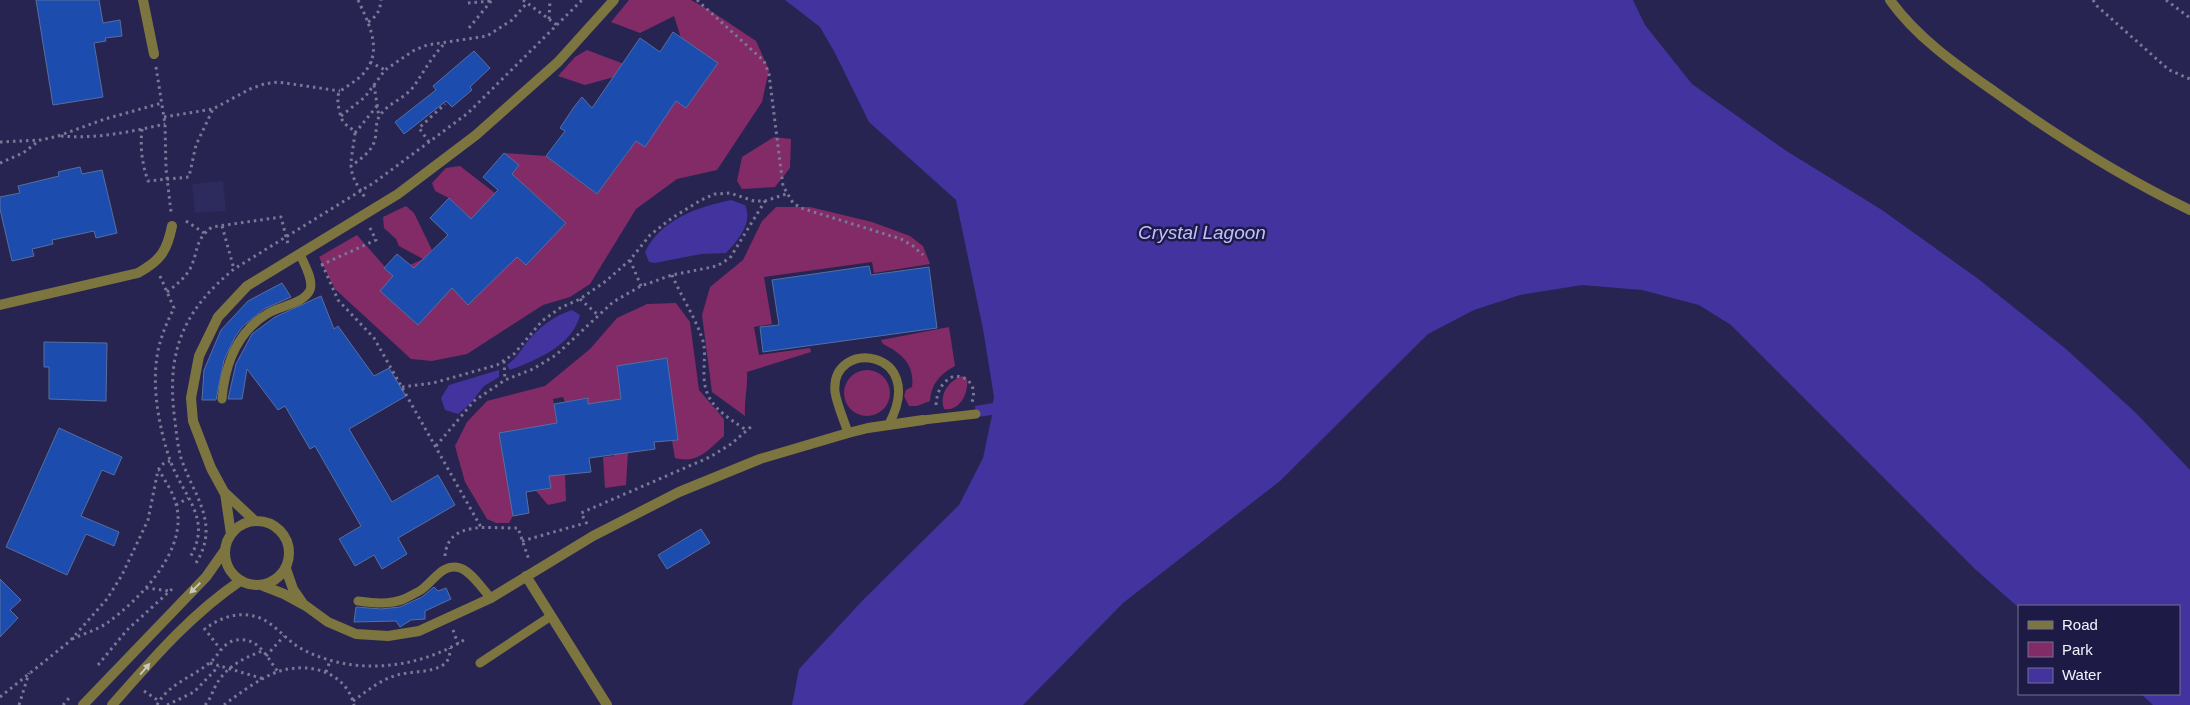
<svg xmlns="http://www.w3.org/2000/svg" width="2190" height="705" font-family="Helvetica,sans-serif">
<rect width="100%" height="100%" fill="#272451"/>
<!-- built -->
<path fill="#2d2a5e" d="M 223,181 L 226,211 L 195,213 L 192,184 Z"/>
<!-- green -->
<path fill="#822b66" d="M 629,0 L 691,0 L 711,11 L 756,41 L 769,70 L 762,102 L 717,170 L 677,179 L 636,209 L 590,284 L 570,297 L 543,305 L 467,354 L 432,361 L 411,359 L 335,289 L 319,257 L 357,235 L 393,276 L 418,325 L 444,296 L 410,265 L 423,259 L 399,246 L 396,239 L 384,228 L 383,217 L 406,206 L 414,213 L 432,250 L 424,259 L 468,304 L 467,215 L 449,198 L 435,191 L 432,183 L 446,168 L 460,166 L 495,193 L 486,203 L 478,221 L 526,265 L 565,223 L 520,181 L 503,185 L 519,165 L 504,153 L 546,156 L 597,194 L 630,150 L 591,120 L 597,114 L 645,147 L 668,113 L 614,77 L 585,85 L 558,76 L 575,57 L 587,50 L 645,72 L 642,78 L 686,108 L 718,63 L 681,38 L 674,16 L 640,33 L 611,22 Z
M 774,137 L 791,139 L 790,168 L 775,187 L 742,189 L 737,181 L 742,157 Z
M 776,207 L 810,207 L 872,222 L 910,236 L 923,246 L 930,264 L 874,273 L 872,262 L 764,277 L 772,324 L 754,327 L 759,355 L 810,348 L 811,352 L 747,372 C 748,387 744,401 745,416 L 712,392 L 702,315 L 710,287 L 743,260 L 762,221 Z
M 676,303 L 690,322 L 699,390 L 724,419 L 724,436 C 708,450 698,464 675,458 L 672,441 L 678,440 L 667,358 L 617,366 L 628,452 L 626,485 L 605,488 L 603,457 L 614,456 L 606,402 L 588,404 L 587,398 L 565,402 L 563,397 L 553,399 L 565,475 L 566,501 L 548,505 L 536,491 L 551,488 L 540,426 L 513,516 L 509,523 L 496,523 L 487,519 L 465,482 L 455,446 L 467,422 L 487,401 L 545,386 L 590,349 L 617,318 L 647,304 Z
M 949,327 L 955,366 C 940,374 931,384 930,401 L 917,406 L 909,406 L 904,396 L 906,390 L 912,387 C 915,364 901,353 883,344 L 881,340 Z
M844 393a23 23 0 1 1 46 0a23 23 0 1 1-46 0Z
M 962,376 L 967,379 C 969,392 960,412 944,409 C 939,395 948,381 962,376 Z"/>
<!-- water -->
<path fill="#42339f" d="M 785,0 L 1633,0 L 1645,25 L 1692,84 L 1785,150 L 1882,210 L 1977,278 L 2066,349 L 2136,413 L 2190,470 L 2190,705 L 2153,705 L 2141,694 L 2179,694 L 2179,606 L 2019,606 L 2019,608 L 1975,569 L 1731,325 L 1699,305 L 1642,290 L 1582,285 L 1520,295 L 1474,310 L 1428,334 L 1280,481 L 1123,603 L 1023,705 L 792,705 L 799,669 L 863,600 L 959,505 L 983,458 L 992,415 L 977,417 L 975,406 L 993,403 L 994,397 L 983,329 L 956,200 L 869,122 L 835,53 L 820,27 Z
M 731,200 L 745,205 C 753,223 739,239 726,253 L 701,254 L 655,263 L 649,262 L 645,252 C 661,219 698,207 731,200 Z
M 572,310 L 580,315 C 573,345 537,360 510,370 L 507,365 C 520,355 519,352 528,341 C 540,326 554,316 572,310 Z
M 499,370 L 499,377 L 484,386 L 470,404 L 458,414 L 445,410 L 441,398 L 449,385 Z"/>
<!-- building -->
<path fill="#1d4caf" stroke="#566f9e" d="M 36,0 L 99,0 L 103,23 L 120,20 L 122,36 L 105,38 L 106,41 L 94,43 L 103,97 L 53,105 Z
M 673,32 L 718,63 L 686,108 L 676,101 L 645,147 L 636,141 L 597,194 L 546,156 L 565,131 L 560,128 L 574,107 L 582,97 L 592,108 L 640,38 L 660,52 Z
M 474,51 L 490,68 L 470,87 L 472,90 L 452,107 L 446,101 L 404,134 L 395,122 L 436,90 L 433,86 Z
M 504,153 L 519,165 L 512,174 L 566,223 L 526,265 L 517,257 L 468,305 L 452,288 L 418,325 L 380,291 L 393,276 L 384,268 L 397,254 L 414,268 L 448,235 L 430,218 L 449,198 L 471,219 L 498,190 L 483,177 Z
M 80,167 L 82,174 L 102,170 L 117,233 L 96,238 L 94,231 L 52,240 L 53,244 L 32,249 L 34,256 L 12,261 L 0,209 L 0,197 L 20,193 L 18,186 L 59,176 L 58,172 Z
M 869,266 L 871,275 L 929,267 L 937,328 L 763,352 L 760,327 L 779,325 L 772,280 Z
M 282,283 L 291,297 L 264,309 L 243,326 L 235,337 L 224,360 L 216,400 L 202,400 L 204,370 L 221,330 L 248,301 Z
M 321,296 L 334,329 L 338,326 L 374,376 L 389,368 L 406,396 L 349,429 L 392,502 L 438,475 L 455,505 L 398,538 L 407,554 L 382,569 L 374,555 L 355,566 L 339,539 L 361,526 L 315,446 L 310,449 L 285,406 L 278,410 L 247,369 L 242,399 L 228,399 L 236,364 L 252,334 L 275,317 Z
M 44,342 L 107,343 L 106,401 L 49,399 L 49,367 L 44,367 Z
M 667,358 L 678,440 L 654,442 L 655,449 L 589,458 L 591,472 L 549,476 L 551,488 L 526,492 L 529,513 L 513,516 L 499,433 L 557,423 L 554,404 L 588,398 L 588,404 L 621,399 L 617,366 Z
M 59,428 L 122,457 L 114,475 L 102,470 L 81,516 L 119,532 L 114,546 L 86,534 L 67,575 L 6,547 Z
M 701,529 L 710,543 L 667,569 L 658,555 Z
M 0,579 L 21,600 L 10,610 L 18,618 L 0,637 Z
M 434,587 L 438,591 L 446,588 L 451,599 L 425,611 L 425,619 L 411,620 L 400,627 L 396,621 L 354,622 L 356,607 L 381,609 L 400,607 L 422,597 Z"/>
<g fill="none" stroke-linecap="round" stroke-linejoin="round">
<!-- path -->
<path stroke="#797897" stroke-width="3" stroke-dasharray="2.5 4" stroke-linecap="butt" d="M 358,0 C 372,30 387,60 352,83 C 347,87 339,90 338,96 C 337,102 340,118 344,123 C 348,127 352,128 355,133 C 351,167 345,168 366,199
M 523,0 L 557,25
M 697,0 L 764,61 L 769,74 L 783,186 L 793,203 L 801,208 L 901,239 L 913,246 L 923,255
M 2093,0 L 2097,6 L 2169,70 L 2190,79
M 2166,0 L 2190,18
M 468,3 L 491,1
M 549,19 L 550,0
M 368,22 C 377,16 380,11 381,0
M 469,28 L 492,0
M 370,62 L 385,70
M 156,67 L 165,124 L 166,169 L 171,212
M 374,85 L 379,117
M 341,116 L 365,97 L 385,70 L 413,51 L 427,45 L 487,36 L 512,20 L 527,3
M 164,117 L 213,109 L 250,89 L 264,84 L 278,82 L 340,91
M 142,129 C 140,148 142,163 148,181 L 189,177 L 196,145 L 213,109
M 355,133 L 377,106
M 61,136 C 97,139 130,132 165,124
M 0,142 L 41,140 L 58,136 L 105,119 L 162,103
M 429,142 L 419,128 L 445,104
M 0,163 L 23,153 L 40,140
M 350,167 C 359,160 373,151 375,139 C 377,131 375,124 379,117 C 387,103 405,99 414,86 C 425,70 432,56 446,42
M 186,221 L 204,233
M 222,226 L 234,269
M 630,260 L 641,286
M 322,264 L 338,300 L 374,338 L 482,529
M 321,265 L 376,240 L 369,226
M 672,275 C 681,296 695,317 702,338 C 706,349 704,360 704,372 C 703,404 723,414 746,430
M 160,276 L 174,308 C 167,322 161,336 158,351 C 151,385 159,428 170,460 C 183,497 214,519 189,559
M 167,292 C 176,285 184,279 190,269 C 199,251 194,240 212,227 L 281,217 L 288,244
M 580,299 L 598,315
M 504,361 L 505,380
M 402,387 L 433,383 L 497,365 L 514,354 L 542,321 L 560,308 L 580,299 L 606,281 L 630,260 L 650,235 L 672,218 L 701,200 L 715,194 L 730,193 L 754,201 L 765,201 L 786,194
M 936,405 C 937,392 941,382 954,376 C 969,376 977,387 972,402
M 436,446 L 474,401 L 505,380 L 533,369 L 556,355 L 613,302 L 641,286 L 672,275 L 717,266 L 730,258 L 765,201
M 176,505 L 188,498
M 587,524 L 581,513 L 710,457 L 731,444 L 753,425
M 522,541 L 582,524
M 445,556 C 448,519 491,529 518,528 L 529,560
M 196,563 C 221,523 193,495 181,458 C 177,444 176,428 174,413 C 167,350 184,310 234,269 L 375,182 L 468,113 L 582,0
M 146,588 L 170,591
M 209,626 C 224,616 242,611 260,618 C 275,624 286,640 300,648 C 351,676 415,670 464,640
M 204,628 L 221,650
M 453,630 L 458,644
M 72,639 C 83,634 97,630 107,623 C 140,599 189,550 176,504 C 173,492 165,481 159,470
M 266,656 L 284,636
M 210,663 L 264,679
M 98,665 L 127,630 L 172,589
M 326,672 L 330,661
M 144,691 L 159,701
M 0,697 L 70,641 L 107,599 L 122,575 L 148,520 L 158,470 L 163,464 L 170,461
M 353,701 C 367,691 380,680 397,675 C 411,671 431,673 443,665 C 449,661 450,655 450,648
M 19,705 L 29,673
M 63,705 L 69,698
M 157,705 C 168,684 191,678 208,664 C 216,659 219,650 227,644 C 232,640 239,639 245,640 C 261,642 269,660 278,672
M 167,705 L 194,692 L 219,666
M 205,705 C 210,700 212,693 215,687 C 225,667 242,659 262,651
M 224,705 C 238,694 263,676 280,671 C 310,662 346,672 354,705"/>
<!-- lane -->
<path stroke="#7c753f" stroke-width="9" d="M 222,399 C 225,365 237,332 267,314 C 278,306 304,304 310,290 C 314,280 304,264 300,254
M 923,420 L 976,414
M 848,433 C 844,420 837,405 835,392 C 830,337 929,349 889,424
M 358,601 C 373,603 389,605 404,599 C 410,596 416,593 421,590 C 433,582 443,562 460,568 C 472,572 482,589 491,598
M 480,663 L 551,616"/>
<!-- street -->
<path stroke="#7c753f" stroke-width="10" d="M 143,0 L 154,54
M 1890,0 C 1917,38 1958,66 1995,92 C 2058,137 2121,177 2190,210
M 0,305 L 138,273 C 161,260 167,251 172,226
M 225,493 L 231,534
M225 553a32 32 0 1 1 64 0a32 32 0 1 1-64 0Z
M 255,521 L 224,492 L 211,468 L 193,421 L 191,398 L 199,356 L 218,317 L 247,286 L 398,194 L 476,135 L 558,62 L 614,0
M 286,569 L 293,589 L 302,602
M 526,576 L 607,705
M 261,585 L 284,594 L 306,606 L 328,622 L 356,634 L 388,636 L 419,631 L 491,598 L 593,536 L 679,492 L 760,459 L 848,433 L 868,428 L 923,420
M 83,705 L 206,577 L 225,550
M 112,705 C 152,660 190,615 240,581"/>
</g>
<!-- one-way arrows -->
<defs><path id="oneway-solid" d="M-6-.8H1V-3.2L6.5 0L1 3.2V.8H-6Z" transform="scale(1.25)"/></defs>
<g fill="#c9c7bb">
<use href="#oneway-solid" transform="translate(195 588) rotate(135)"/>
<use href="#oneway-solid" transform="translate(145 669) rotate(-49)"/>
</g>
<g text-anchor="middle" stroke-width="5" stroke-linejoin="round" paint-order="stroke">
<!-- water labels -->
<g font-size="19" font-style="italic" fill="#bfc1fa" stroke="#1e1a46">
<text x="1202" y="239">Crystal Lagoon</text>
</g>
</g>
<!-- legend -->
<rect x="2018" y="605" width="162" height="90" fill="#1e1a46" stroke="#737190"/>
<rect x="2028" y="621" width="25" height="8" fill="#7c753f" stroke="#737190"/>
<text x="2062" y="630" font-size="15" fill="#f2f3fe">Road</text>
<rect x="2028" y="642" width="25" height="15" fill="#822b66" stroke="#737190"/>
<text x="2062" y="655" font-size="15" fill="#f2f3fe">Park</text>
<rect x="2028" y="668" width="25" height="15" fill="#42339f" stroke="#737190"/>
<text x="2062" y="680" font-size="15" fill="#f2f3fe">Water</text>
</svg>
